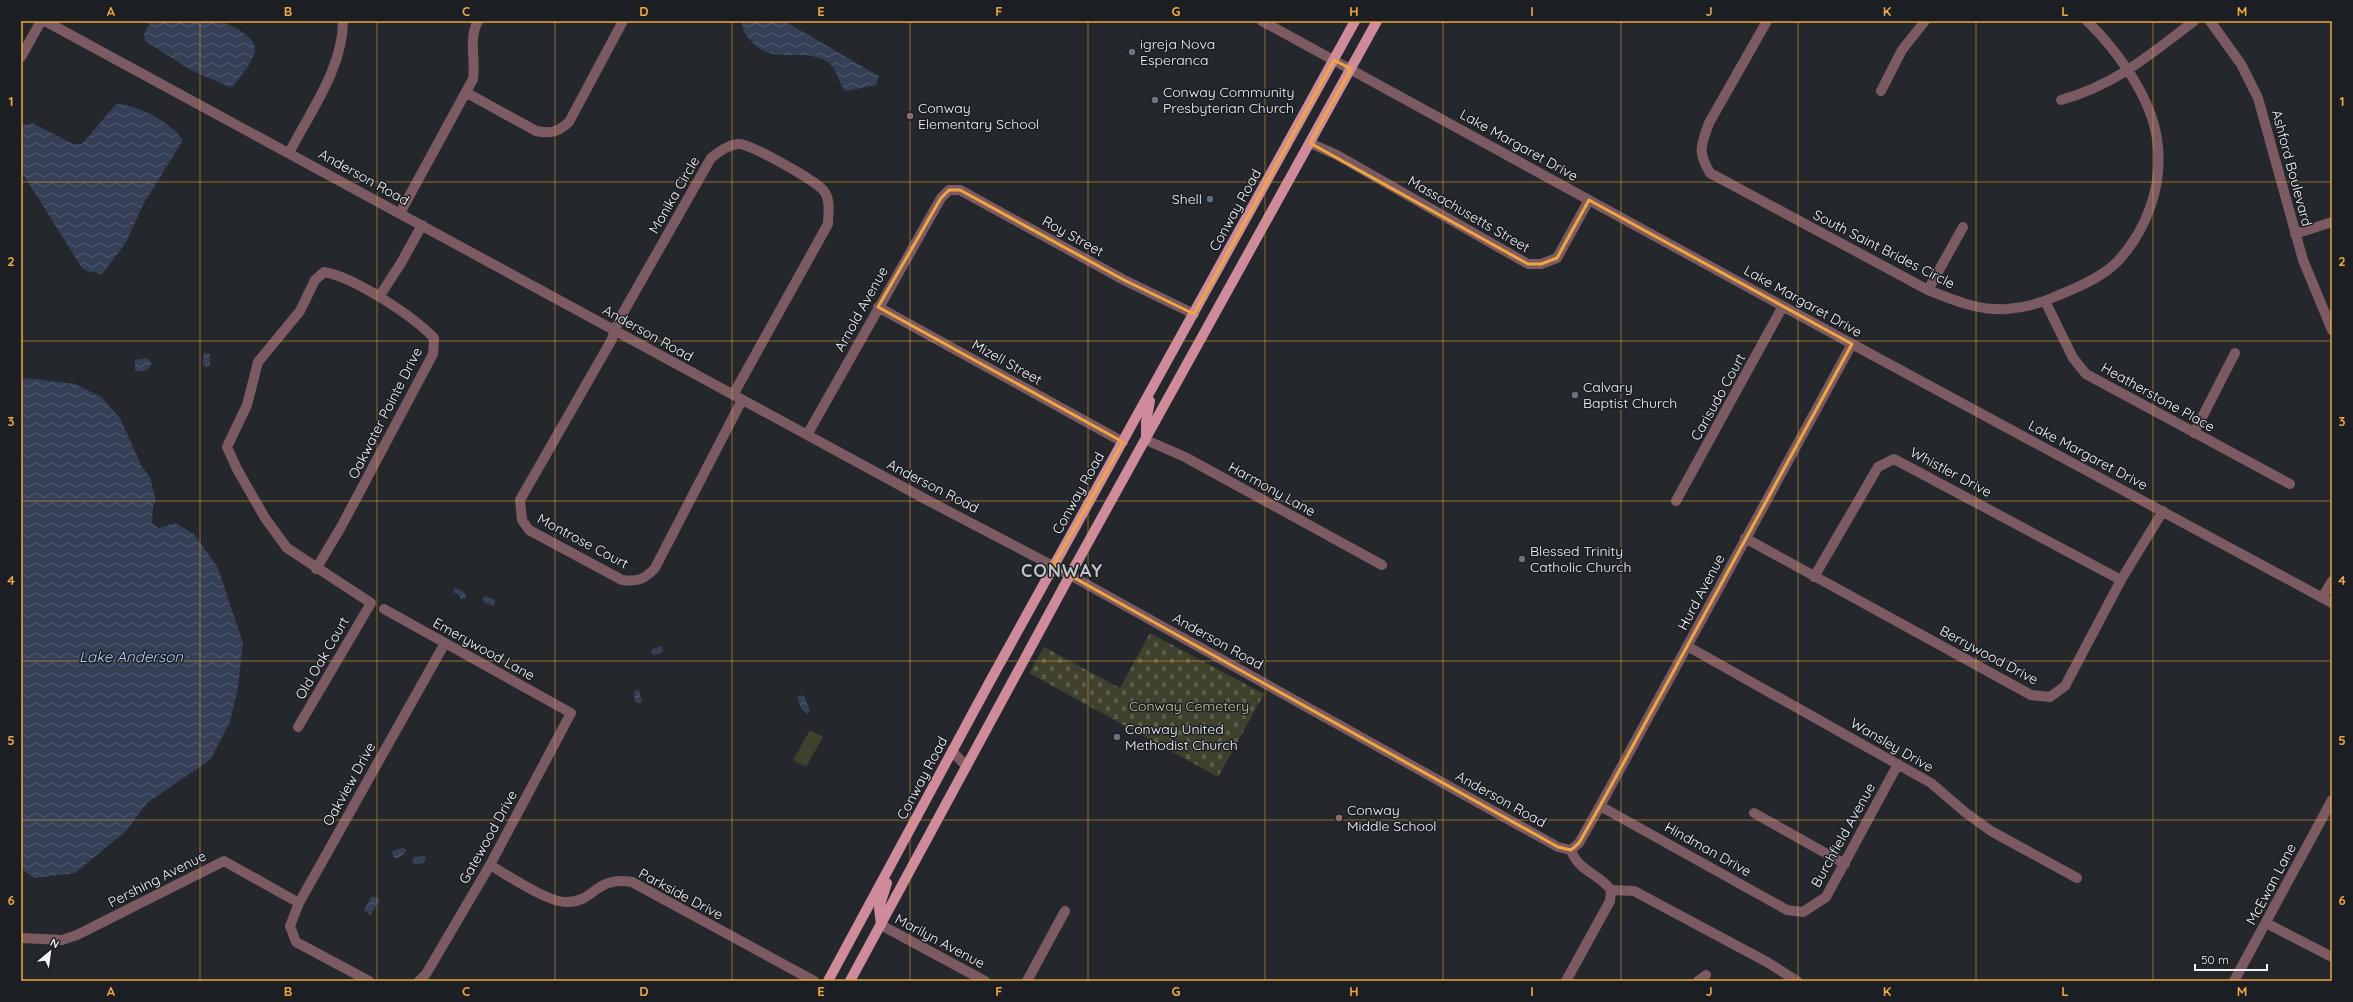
<svg xmlns="http://www.w3.org/2000/svg" width="2353" height="1002" font-family="Quicksand,sans-serif">
<defs>
<pattern id="cemetery-stones" width="16" height="16" patternUnits="userSpaceOnUse"><rect width="16" height="16" fill="#3f412c"/><path d="M2 7V4a2 2 0 0 1 4 0v3zM10 15v-3a2 2 0 0 1 4 0v3z" fill="#5b5d4b"/></pattern>
<pattern id="water-waves" width="16" height="10" patternUnits="userSpaceOnUse"><rect width="16" height="10" fill="#354057"/><path d="M0 5q4-4 8 0t8 0" fill="none" stroke="#535c70"/></pattern>
</defs>
<rect width="100%" height="100%" fill="#24272c"/>
<!-- grass -->
<path fill="#3f412c" d="M 810,730 L 823,737 L 806,767 L 793,760 Z"/>
<!-- cemetery -->
<path fill="url(#cemetery-stones)" d="M 1150,633 L 1264,694 L 1218,777 L 1029,673 L 1044,647 L 1120,688 Z"/>
<!-- water -->
<path fill="url(#water-waves)" d="M 151,21 C 166,21 206,18 219,21 C 229,24 255,36 255,48 C 255,61 241,75 234,85 L 229,87 L 193,71 L 145,41 L 144,34 Z
M 742,21 L 784,21 L 879,76 L 876,85 L 846,91 C 835,80 840,68 824,60 C 799,47 773,67 750,40 C 744,33 742,30 742,21 Z
M 116,104 C 139,105 170,122 183,140 L 145,201 L 125,244 L 102,274 L 87,271 L 82,268 L 21,171 L 21,126 L 32,123 L 73,144 L 82,144 Z
M 204,353 L 210,354 L 210,365 L 206,367 L 203,364 Z
M 147,358 L 152,363 C 149,369 144,374 135,370 L 135,360 Z
M 25,378 L 75,384 L 101,397 L 120,418 L 142,467 L 150,477 L 156,501 L 153,506 L 152,523 L 159,528 L 175,523 L 194,534 L 218,568 L 243,643 L 238,687 L 230,722 L 210,760 L 147,803 L 125,832 L 75,873 L 35,878 L 21,869 L 21,381 Z
M 455,588 L 464,592 L 467,598 L 460,599 L 460,596 L 453,592 Z
M 486,596 L 495,600 L 494,606 L 483,602 L 483,598 Z
M 662,646 L 663,652 L 654,655 L 651,652 L 652,649 Z
M 639,690 L 642,701 L 639,703 L 635,702 L 634,691 Z
M 804,695 L 810,711 L 807,714 L 801,708 L 797,697 Z
M 402,848 L 406,849 C 406,854 399,859 394,858 L 392,851 Z
M 424,856 L 426,858 L 424,863 L 413,864 L 412,861 L 414,857 Z
M 372,896 L 380,900 L 370,915 L 364,910 Z"/>
<g fill="none" stroke-linecap="round" stroke-linejoin="round">
<!-- minor -->
<path stroke="#7c5a61" stroke-width="10" d="M 45,21 L 927,500 L 1070,575 L 1558,847 L 1571,850
M 1262,21 L 1852,344 L 2332,603
M 1767,21 L 1709,123 C 1701,146 1697,151 1710,173 L 1928,290 C 1953,300 1979,311 2007,309 C 2024,308 2044,302 2059,295 C 2079,287 2102,277 2117,262 C 2147,230 2164,184 2157,139 C 2151,97 2117,50 2087,21
M 2210,21 L 2241,64 L 2258,98 L 2303,260 L 2332,330
M 21,57 L 41,21
M 1881,91 L 1902,50 L 1925,21
M 467,93 L 536,131 C 551,134 558,132 569,122 L 623,21
M 2061,100 C 2115,85 2151,54 2194,21
M 1310,143 L 1337,155 L 1528,264 L 1541,264 L 1557,258 L 1589,200
M 289,153 C 310,112 343,68 343,21
M 400,213 L 473,79 C 476,59 468,39 478,21
M 2295,234 L 2332,222
M 1928,290 L 1963,227
M 379,297 L 401,263 L 422,225
M 2045,301 L 2073,358 L 2086,374 L 2290,484
M 878,307 L 1123,442
M 733,395 L 828,224 C 828,214 831,200 824,191 C 818,182 748,142 738,144 C 727,145 719,152 711,158 L 620,318 L 611,341 L 520,500 L 522,520 L 529,530 L 622,580 C 638,582 645,579 655,568 L 742,400
M 2194,433 L 2235,353
M 807,435 L 941,198 L 949,190 L 960,190 L 1124,280 L 1194,314
M 1146,440 L 1185,457 L 1382,565
M 1676,501 L 1783,306
M 1745,538 L 2031,695 L 2050,697 L 2065,686 L 2121,580 L 2163,511
M 1814,577 L 1878,467 L 1894,459 L 2121,580
M 2322,598 L 2332,581
M 384,609 L 571,713 L 490,865 L 426,974 L 419,981
M 1687,646 L 1931,783 L 1966,813 L 1991,831 L 2077,878
M 298,727 L 371,603 L 287,548 L 265,518 L 237,469 L 227,447 L 247,405 L 258,362 L 300,311 L 315,280 L 324,272 C 354,277 413,316 434,338 L 433,354 L 341,527 L 316,569
M 952,751 L 966,766
M 1600,806 L 1787,910 L 1803,912 L 1826,897 L 1898,764
M 1754,813 L 1845,864
M 1571,850 L 1579,843 L 1600,806 L 1852,344
M 1571,850 C 1578,871 1598,873 1611,890
M 490,865 C 507,875 549,903 567,902 C 595,902 594,876 632,882 L 814,981
M 1611,890 L 1634,891 L 1767,962 L 1797,981
M 2266,923 L 2332,957
M 881,925 L 985,981
M 21,938 L 62,940 L 77,935 L 224,861 L 299,903
M 369,981 L 296,942 L 290,926 L 299,903 L 445,643
M 1027,981 L 1065,911
M 1566,981 L 1610,901 L 1611,890
M 1698,981 L 1706,975
M 2234,981 L 2332,800"/>
<!-- major -->
<path stroke="#d08b9b" stroke-width="10" d="M 1146,439 L 1146,422 L 1150,401
M 881,925 L 879,908 L 887,883
M 828,981 L 989,683 L 1355,21
M 850,981 L 1070,575 L 1377,21"/>
</g>
<!-- marked area -->
<path fill="none" stroke="#efa73d" stroke-width="3" stroke-linejoin="round" d="M 1334,60 L 1351,69 L 1310,143 L 1528,264 L 1541,264 L 1557,258 L 1589,200 L 1852,344 L 1600,806 L 1579,843 L 1571,850 L 1558,847 L 1053,566 L 1123,442 L 878,307 L 941,198 L 949,190 L 960,190 L 1124,280 L 1194,314 Z"/>
<!-- grid -->
<path fill="none" stroke="#efa73d" stroke-width="1" stroke-opacity="0.55" d="M 200,21 L 200,981M 377,21 L 377,981M 555,21 L 555,981M 732,21 L 732,981M 910,21 L 910,981M 1088,21 L 1088,981M 1265,21 L 1265,981M 1443,21 L 1443,981M 1621,21 L 1621,981M 1798,21 L 1798,981M 1976,21 L 1976,981M 2153,21 L 2153,981M 21,182 L 2332,182M 21,341 L 2332,341M 21,501 L 2332,501M 21,661 L 2332,661M 21,820 L 2332,820"/>
<!-- markers -->
<g fill="#6b7280" stroke="#1b1e22" stroke-width="1.5">
<circle cx="1132" cy="52" r="4"/>
<circle cx="1155" cy="100" r="4"/>
<circle cx="1575" cy="395" r="4"/>
<circle cx="1522" cy="559" r="4"/>
<circle cx="1117" cy="737" r="4"/>
</g>
<g fill="#8d6e63" stroke="#1b1e22" stroke-width="1.5">
<circle cx="910" cy="116" r="4"/>
<circle cx="1339" cy="818" r="4"/>
</g>
<circle fill="#5c6f8a" stroke="#1b1e22" stroke-width="1.5" cx="1210" cy="199" r="4"/>
<g text-anchor="middle" stroke-width="3" stroke-linejoin="round" paint-order="stroke">
<!-- poi labels -->
<g font-size="14" fill="#f2f4f8" stroke="#1b1e22" text-anchor="start">
<text x="1140" y="49">igreja Nova<tspan x="1140" dy="16">Esperanca</tspan></text>
<text x="1163" y="97">Conway Community<tspan x="1163" dy="16">Presbyterian Church</tspan></text>
<text x="918" y="113">Conway<tspan x="918" dy="16">Elementary School</tspan></text>
<text x="1202" y="204" text-anchor="end">Shell</text>
<text x="1583" y="392">Calvary<tspan x="1583" dy="16">Baptist Church</tspan></text>
<text x="1530" y="556">Blessed Trinity<tspan x="1530" dy="16">Catholic Church</tspan></text>
<text x="1125" y="734">Conway United<tspan x="1125" dy="16">Methodist Church</tspan></text>
<text x="1347" y="815">Conway<tspan x="1347" dy="16">Middle School</tspan></text>
</g>
<!-- street labels -->
<g font-size="14" fill="#f2f4f8" stroke="#1b1e22">
<text transform="translate(1519 145) rotate(29)" y="5">Lake Margaret Drive</text>
<text transform="translate(2292 168) rotate(75)" y="5">Ashford Boulevard</text>
<text transform="translate(364 177) rotate(29)" y="5">Anderson Road</text>
<text transform="translate(674 195) rotate(-60)" y="5">Monika Circle</text>
<text transform="translate(1235 210) rotate(-61)" y="5">Conway Road</text>
<text transform="translate(1469 214) rotate(30)" y="5">Massachusetts Street</text>
<text transform="translate(1073 236) rotate(29)" y="5">Roy Street</text>
<text transform="translate(1884 249) rotate(27)" y="5">South Saint Brides Circle</text>
<text transform="translate(1803 301) rotate(29)" y="5">Lake Margaret Drive</text>
<text transform="translate(861 309) rotate(-61)" y="5">Arnold Avenue</text>
<text transform="translate(648 333) rotate(29)" y="5">Anderson Road</text>
<text transform="translate(1007 362) rotate(29)" y="5">Mizell Street</text>
<text transform="translate(1718 397) rotate(-61)" y="5">Carisudo Court</text>
<text transform="translate(2158 397) rotate(29)" y="5">Heatherstone Place</text>
<text transform="translate(385 413) rotate(-63)" y="5">Oakwater Pointe Drive</text>
<text transform="translate(2088 455) rotate(28)" y="5">Lake Margaret Drive</text>
<text transform="translate(1951 472) rotate(28)" y="5">Whistler Drive</text>
<text transform="translate(933 486) rotate(27)" y="5">Anderson Road</text>
<text transform="translate(1272 489) rotate(29)" y="5">Harmony Lane</text>
<text transform="translate(1078 493) rotate(-61)" y="5">Conway Road</text>
<text transform="translate(583 541) rotate(28)" y="5">Montrose Court</text>
<text transform="translate(1701 592) rotate(-62)" y="5">Hurd Avenue</text>
<text transform="translate(1218 641) rotate(29)" y="5">Anderson Road</text>
<text transform="translate(484 649) rotate(29)" y="5">Emerywood Lane</text>
<text transform="translate(1989 655) rotate(28)" y="5">Berrywood Drive</text>
<text transform="translate(322 658) rotate(-60)" y="5">Old Oak Court</text>
<text transform="translate(1892 745) rotate(30)" y="5">Wansley Drive</text>
<text transform="translate(922 778) rotate(-62)" y="5">Conway Road</text>
<text transform="translate(349 784) rotate(-61)" y="5">Oakview Drive</text>
<text transform="translate(1501 799) rotate(29)" y="5">Anderson Road</text>
<text transform="translate(1843 835) rotate(-61)" y="5">Burchfield Avenue</text>
<text transform="translate(488 837) rotate(-61)" y="5">Gatewood Drive</text>
<text transform="translate(1708 849) rotate(29)" y="5">Hindman Drive</text>
<text transform="translate(157 879) rotate(-27)" y="5">Pershing Avenue</text>
<text transform="translate(2271 884) rotate(-62)" y="5">McEwan Lane</text>
<text transform="translate(681 894) rotate(28)" y="5">Parkside Drive</text>
<text transform="translate(940 941) rotate(28)" y="5">Marilyn Avenue</text>
</g>
<!-- park labels -->
<g font-size="14" fill="#c5cb96" stroke="#1b1e22">
<text x="1189" y="711">Conway Cemetery</text>
</g>
<!-- water labels -->
<g font-size="15" font-style="italic" fill="#b2cbfa" stroke="#1b1e22">
<text x="131" y="662">Lake Anderson</text>
</g>
<!-- district labels -->
<g font-size="18" font-weight="bold" letter-spacing="1" fill="#bec2c9" stroke="#1b1e22">
<text x="1062" y="577">CONWAY</text>
</g>
</g>
<!-- border -->
<rect width="2353" height="1002" fill="none" stroke="#1b1e22" stroke-width="44"/>
<!-- north arrow -->
<g transform="translate(50 952) rotate(29)" stroke="#1b1e22" stroke-width="3" paint-order="stroke">
<path d="M0-3L7 15L0 10L-7 15Z" fill="#f2f4f8"/>
<text y="-6" font-size="11" font-weight="bold" text-anchor="middle" fill="#f2f4f8">N</text>
</g>
<!-- scale -->
<path d="M2195 964v6h72v-6" fill="none" stroke="#f2f4f8" stroke-width="2"/>
<text x="2201" y="964" font-size="12" fill="#f2f4f8" stroke="#1b1e22" stroke-width="3" paint-order="stroke">50 m</text>
<rect x="22" y="22" width="2309" height="958" fill="none" stroke="#efa73d" stroke-width="1.5"/>
<g font-size="13" text-anchor="middle" font-weight="bold" fill="#efa73d">
<text x="111" y="16">A</text>
<text x="288" y="16">B</text>
<text x="466" y="16">C</text>
<text x="644" y="16">D</text>
<text x="821" y="16">E</text>
<text x="999" y="16">F</text>
<text x="1176" y="16">G</text>
<text x="1354" y="16">H</text>
<text x="1532" y="16">I</text>
<text x="1709" y="16">J</text>
<text x="1887" y="16">K</text>
<text x="2065" y="16">L</text>
<text x="2242" y="16">M</text>
<text x="11" y="106">1</text>
<text x="2342" y="106">1</text>
<text x="11" y="266">2</text>
<text x="2342" y="266">2</text>
<text x="11" y="426">3</text>
<text x="2342" y="426">3</text>
<text x="11" y="585">4</text>
<text x="2342" y="585">4</text>
<text x="11" y="745">5</text>
<text x="2342" y="745">5</text>
<text x="11" y="905">6</text>
<text x="2342" y="905">6</text>
<text x="111" y="996">A</text>
<text x="288" y="996">B</text>
<text x="466" y="996">C</text>
<text x="644" y="996">D</text>
<text x="821" y="996">E</text>
<text x="999" y="996">F</text>
<text x="1176" y="996">G</text>
<text x="1354" y="996">H</text>
<text x="1532" y="996">I</text>
<text x="1709" y="996">J</text>
<text x="1887" y="996">K</text>
<text x="2065" y="996">L</text>
<text x="2242" y="996">M</text>
</g>
</svg>
